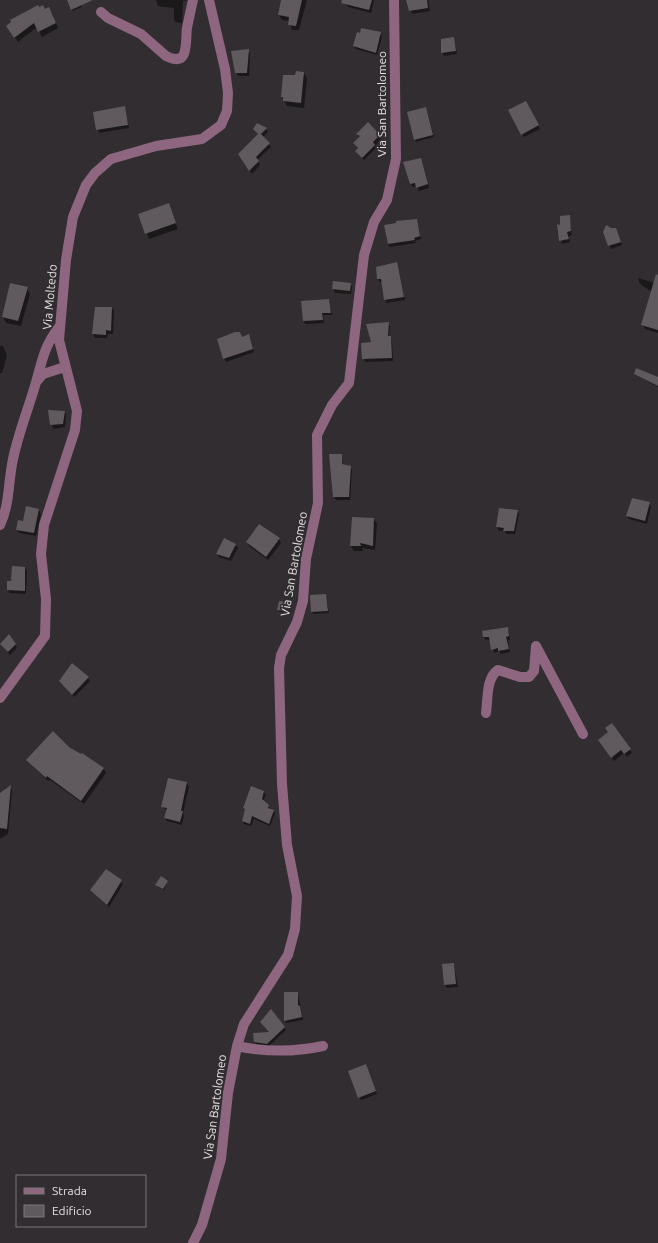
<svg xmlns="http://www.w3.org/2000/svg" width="658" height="1243" font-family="Ubuntu,sans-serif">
<rect width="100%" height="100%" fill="#322d30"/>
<!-- shadow -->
<path fill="#0007" d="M 71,0 L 79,0 L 82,7 L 72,11 L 68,1 Z
M 156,0 L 189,0 L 183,1 L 182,23 L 175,22 L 174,19 L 174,8 L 158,6 Z
M 282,0 L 307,0 L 299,30 L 292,30 L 289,21 L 282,20 L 279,15 Z
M 347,0 L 374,0 L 371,13 L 348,7 L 346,4 Z
M 408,0 L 428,0 L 430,11 L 412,14 Z
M 37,6 L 39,8 L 52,13 L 58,28 L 42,37 L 37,27 L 18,42 L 10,32 L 12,23 L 11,20 Z
M 380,33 L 382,37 L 377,55 L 356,49 L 354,46 Z
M 454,38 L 457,54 L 444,56 L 442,52 Z
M 248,50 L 250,54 L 249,76 L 238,76 L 236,72 Z
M 304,73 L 307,78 L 304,108 L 287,106 L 282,97 L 295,76 Z
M 526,102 L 540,129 L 524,137 L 510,111 Z
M 124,107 L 129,128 L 99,133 L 94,112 Z
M 427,111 L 434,137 L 416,142 L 415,139 Z
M 368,123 L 381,139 L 375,146 L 376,148 L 364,160 L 358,154 L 358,149 L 354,144 L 359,137 L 358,134 Z
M 266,129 L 268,132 L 263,137 L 271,147 L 257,160 L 260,165 L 252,174 L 239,154 L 259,135 L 256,132 Z
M 422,162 L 429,188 L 419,191 L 417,186 L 413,187 L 411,184 L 404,163 Z
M 168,205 L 178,229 L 149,239 L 139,215 Z
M 569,216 L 572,235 L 569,236 L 570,242 L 562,244 L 558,226 L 561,226 Z
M 416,220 L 421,239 L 415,241 L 416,243 L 390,247 L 388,244 Z
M 604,232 L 617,232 L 622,245 L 611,249 Z
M 396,263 L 405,300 L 386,303 L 382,282 L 380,282 L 378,279 Z
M 638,278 L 658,284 L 658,333 L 645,329 L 642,324 L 652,292 L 640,284 Z
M 333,282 L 350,284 L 352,287 L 351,294 L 335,293 L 333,289 Z
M 27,288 L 30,294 L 21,326 L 6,323 L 3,317 Z
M 329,300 L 332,315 L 323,315 L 324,323 L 305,324 L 304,321 Z
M 112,308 L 114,311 L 113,334 L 108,334 L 107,338 L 95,338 L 93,334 Z
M 388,323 L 390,326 L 389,337 L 392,340 L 393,361 L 365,362 L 362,344 L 372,343 Z
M 242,338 L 250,339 L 254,352 L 226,362 L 224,358 Z
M 0,346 L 3,346 L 7,356 L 2,373 L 0,373 Z
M 635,374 L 658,378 L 658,387 L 636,375 Z
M 49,411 L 65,412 L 66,415 L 65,427 L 53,429 Z
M 341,455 L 343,465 L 350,467 L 352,470 L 350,500 L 336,500 L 334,497 Z
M 649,503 L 651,507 L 647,524 L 629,519 L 627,516 Z
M 39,510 L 41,514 L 36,536 L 19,533 L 17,530 L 23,522 Z
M 517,511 L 519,514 L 515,534 L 506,534 L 505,531 L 499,531 L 497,527 Z
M 374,519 L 377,524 L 375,550 L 362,548 L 363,551 L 354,551 L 351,546 Z
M 279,539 L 281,543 L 268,560 L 249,546 L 247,542 Z
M 230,541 L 238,548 L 231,561 L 219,557 L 217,554 Z
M 25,568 L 27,571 L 26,594 L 10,593 L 8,590 L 12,582 Z
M 326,595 L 329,613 L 313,614 L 312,611 Z
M 287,603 L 287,613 L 279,612 L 278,610 Z
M 507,628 L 509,631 L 510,640 L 508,640 L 510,652 L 501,654 L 499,651 L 494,653 L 491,640 L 486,640 L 484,637 Z
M 1,644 L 15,644 L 17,648 L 10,655 Z
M 88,678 L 90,681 L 74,697 L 60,682 Z
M 611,724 L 632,753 L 627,757 L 624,753 L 614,761 L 601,744 L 609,733 Z
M 69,747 L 104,769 L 106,773 L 84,804 L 50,780 L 48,781 L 27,760 Z
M 187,783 L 189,787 L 183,813 L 184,816 L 182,825 L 167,821 L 165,818 L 167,810 L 162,807 Z
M 10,787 L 12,790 L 8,834 L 0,839 L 0,794 Z
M 264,792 L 266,795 L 263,801 L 275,813 L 270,826 L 254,819 L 251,826 L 244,824 L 243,821 L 246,811 L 244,808 Z
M 106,870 L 123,884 L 109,907 L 92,891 Z
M 167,882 L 164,890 L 157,886 Z
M 454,964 L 458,987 L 447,988 L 445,985 Z
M 298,993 L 303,1020 L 286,1023 L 285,1020 Z
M 263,1025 L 284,1027 L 286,1030 L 269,1046 L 257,1045 L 255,1042 L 270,1033 Z
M 366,1065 L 377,1094 L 361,1100 L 359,1097 Z"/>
<!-- building -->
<path fill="#605a5e" d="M 67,0 L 93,0 L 71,10 Z
M 281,0 L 302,0 L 296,26 L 288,25 L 289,17 L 278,15 Z
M 342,0 L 372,0 L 369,10 L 341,3 Z
M 406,0 L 427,0 L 428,8 L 409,11 Z
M 38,5 L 39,7 L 43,5 L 45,9 L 49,7 L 56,23 L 38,32 L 34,23 L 14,38 L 6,26 L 11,22 L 10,20 Z
M 361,28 L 381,32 L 376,53 L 353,46 L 357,32 L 360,33 Z
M 454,37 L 456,51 L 441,53 L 441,39 Z
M 249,49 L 247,73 L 235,73 L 231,51 Z
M 296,71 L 304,72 L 301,103 L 283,101 L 283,97 L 281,97 L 283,75 L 295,75 Z
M 526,101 L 539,125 L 521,135 L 508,110 Z
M 125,106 L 128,125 L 96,130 L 93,112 Z
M 426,107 L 433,135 L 414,140 L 407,112 Z
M 368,122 L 380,135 L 373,142 L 375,145 L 362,158 L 355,151 L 358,148 L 353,143 L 360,136 L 356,134 Z
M 257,123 L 267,128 L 261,134 L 270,143 L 256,157 L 259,161 L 249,171 L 238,154 L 258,134 L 253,129 Z
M 421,158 L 428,184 L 416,188 L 415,183 L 410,184 L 403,162 Z
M 169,203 L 176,223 L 145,234 L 138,214 Z
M 570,215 L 571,231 L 567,232 L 569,239 L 559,241 L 557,224 L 560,225 L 560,216 Z
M 417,219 L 420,236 L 414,238 L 415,240 L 388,244 L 384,225 L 396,223 L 396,221 Z
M 606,225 L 611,228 L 616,228 L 621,242 L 608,246 L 603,232 Z
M 397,262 L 404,297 L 384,300 L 381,279 L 377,279 L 376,267 Z
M 656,274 L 658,275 L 658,330 L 641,325 Z
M 333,281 L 351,283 L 350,291 L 332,289 Z
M 10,283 L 28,287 L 18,321 L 2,317 Z
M 329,299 L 331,313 L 322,313 L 323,320 L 303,321 L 301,301 Z
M 95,307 L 112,307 L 111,331 L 106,330 L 106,335 L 92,334 Z
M 389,322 L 388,336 L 391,336 L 392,358 L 362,359 L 361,343 L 371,342 L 366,324 Z
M 235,332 L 240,332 L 242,337 L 249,334 L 253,349 L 223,359 L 217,339 Z
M 636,368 L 658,377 L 658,386 L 634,374 Z
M 48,410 L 65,411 L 63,424 L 50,425 Z
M 329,454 L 342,454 L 342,464 L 351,466 L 349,497 L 333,497 Z
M 632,498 L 650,502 L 645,521 L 626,516 Z
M 26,506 L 39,509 L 34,533 L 16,530 L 18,520 L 23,521 Z
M 499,508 L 518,510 L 514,531 L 503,531 L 504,528 L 496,527 Z
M 352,517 L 374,518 L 373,546 L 360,543 L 361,546 L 350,546 Z
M 259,524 L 280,538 L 266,557 L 246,542 Z
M 224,538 L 236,544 L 229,558 L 216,554 Z
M 12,566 L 25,567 L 25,591 L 7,590 L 7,581 L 11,581 Z
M 326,594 L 328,611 L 311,612 L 310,595 Z
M 279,601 L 288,602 L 286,612 L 277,610 Z
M 508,627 L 509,636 L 506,637 L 509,649 L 498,651 L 498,648 L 491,650 L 489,637 L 483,637 L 482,631 Z
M 9,634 L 16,644 L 8,652 L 0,644 Z
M 72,663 L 89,677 L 72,695 L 59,681 Z
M 612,723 L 631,749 L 624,754 L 621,750 L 611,758 L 598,740 L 608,732 L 605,728 Z
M 53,731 L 69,747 L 81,754 L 82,753 L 104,768 L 81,801 L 47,776 L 46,778 L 26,760 Z
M 168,778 L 187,782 L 181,811 L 183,811 L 180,822 L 164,818 L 167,808 L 161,807 Z
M 11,785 L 7,829 L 0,828 L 0,793 Z
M 251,786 L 264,791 L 262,799 L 269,805 L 268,808 L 274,810 L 269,824 L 252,816 L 250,824 L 242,821 L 245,809 L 243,808 Z
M 106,869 L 122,880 L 107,905 L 90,890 Z
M 161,876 L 168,881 L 163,889 L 155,885 Z
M 454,963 L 456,984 L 444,985 L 442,964 Z
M 284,992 L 298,992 L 298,1005 L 300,1006 L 302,1017 L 284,1021 Z
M 271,1009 L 285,1027 L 267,1044 L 254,1042 L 253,1033 L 269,1032 L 260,1022 Z
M 366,1064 L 376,1091 L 358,1098 L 348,1071 Z"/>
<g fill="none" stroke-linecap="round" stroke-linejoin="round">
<!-- minor -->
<path stroke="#8e6680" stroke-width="10" d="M 101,12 L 108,18 L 141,34 L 166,56 C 190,68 185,42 187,28 C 189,18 191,9 193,0
M 37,381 L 43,374 L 65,367
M 0,525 C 10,504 8,482 13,459 C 18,435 27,412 34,389 C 42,364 42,349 59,327
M 0,698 L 45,636 L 46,599 L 41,554 L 44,525 L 75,430 L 77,411 L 59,340 L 66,260 L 73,217 L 86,185 L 95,173 L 111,159 L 156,146 L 202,139 L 221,125 L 227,111 L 228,93 L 225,69 L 209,0
M 486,713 C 488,699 486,678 498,670 L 520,677 L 529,677 L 534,671 L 536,646 L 583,734
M 237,1046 C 265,1052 295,1052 323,1046
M 193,1243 L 202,1225 L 221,1159 L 228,1093 L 237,1046 L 244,1024 L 288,955 L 295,929 L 297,896 L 287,845 L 282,784 L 279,668 L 281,655 L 297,622 L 303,601 L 306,559 L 318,503 L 317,435 L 332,405 L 349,383 L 364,255 L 374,222 L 387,200 L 396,159 L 394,0"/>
</g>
<g text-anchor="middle" stroke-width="3.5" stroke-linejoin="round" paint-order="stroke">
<!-- street labels -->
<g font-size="12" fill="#e6e3e5" stroke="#322d30">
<text transform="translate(382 104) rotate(-90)" y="4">Via San Bartolomeo</text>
<text transform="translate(50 297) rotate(-85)" y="4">Via Moltedo</text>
<text transform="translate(294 564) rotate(-80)" y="4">Via San Bartolomeo</text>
<text transform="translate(215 1107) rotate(-82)" y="4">Via San Bartolomeo</text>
</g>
</g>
<!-- legend -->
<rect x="16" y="1175" width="130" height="52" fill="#322d30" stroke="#7a7678"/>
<rect x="24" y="1188" width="20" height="6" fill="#8e6680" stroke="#7a7678"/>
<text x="52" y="1195" font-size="12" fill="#e6e3e5">Strada</text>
<rect x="24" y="1205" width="20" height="12" fill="#605a5e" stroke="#7a7678"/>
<text x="52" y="1215" font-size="12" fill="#e6e3e5">Edificio</text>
</svg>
